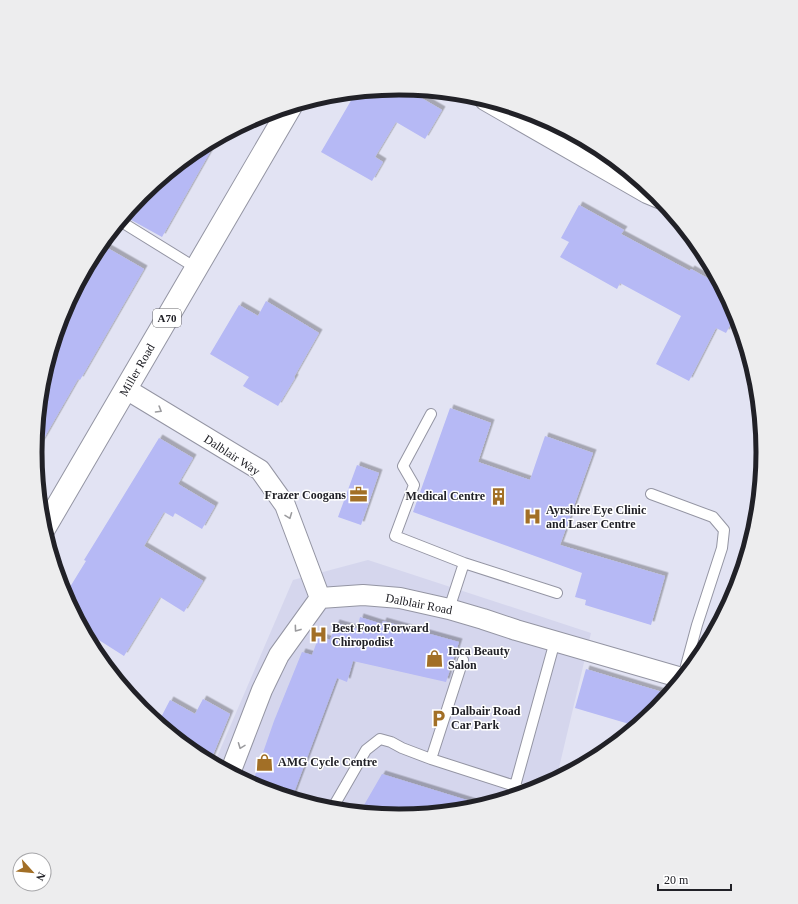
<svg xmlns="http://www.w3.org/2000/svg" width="798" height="904" font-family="'Times New Roman',serif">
<defs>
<filter id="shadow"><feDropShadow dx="3.5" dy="-3.5" stdDeviation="0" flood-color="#0004"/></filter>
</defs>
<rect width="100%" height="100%" fill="#e2e3f3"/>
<!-- built -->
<path fill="#d5d6ed" d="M 368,560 L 591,633 L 558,772 L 561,776 L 538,788 L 470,809 L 399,816 L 328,809 L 259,788 L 214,764 L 293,580 Z"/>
<!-- building -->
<path fill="#b6b9f5" filter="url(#shadow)" d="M 399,88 L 406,89 L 442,110 L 425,139 L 396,122 L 375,157 L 383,162 L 372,181 L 321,152 L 356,92 Z
M 218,138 L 162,237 L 124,216 L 142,194 L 197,149 Z
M 579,205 L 624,230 L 621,234 L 690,271 L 691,269 L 720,285 L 736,314 L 726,333 L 716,328 L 689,381 L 656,364 L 681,316 L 620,283 L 617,289 L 560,257 L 569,242 L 561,238 Z
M 104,246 L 144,269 L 80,380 L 78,379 L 35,454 L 42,381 L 63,312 L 89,264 L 92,266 Z
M 266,301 L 319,333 L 294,377 L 295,378 L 278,406 L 243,386 L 249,377 L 210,354 L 239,305 L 258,316 Z
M 450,408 L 491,423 L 478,462 L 530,480 L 545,436 L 593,453 L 560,545 L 665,576 L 651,625 L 585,605 L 586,600 L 575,597 L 582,573 L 413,512 Z
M 159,438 L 193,458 L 178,484 L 215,506 L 202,529 L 175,513 L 173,517 L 164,512 L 144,546 L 203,581 L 184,612 L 160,597 L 124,656 L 83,630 L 65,595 L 86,561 L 84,560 L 97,539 Z
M 357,465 L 379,473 L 361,525 L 338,517 Z
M 360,617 L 382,624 L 383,621 L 459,642 L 446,682 L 353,661 L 347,682 L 337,678 L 292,798 L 259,788 L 252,784 L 274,721 L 302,652 L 312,655 L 319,636 L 330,640 L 336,623 L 357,629 Z
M 586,669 L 622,680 L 669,694 L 656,710 L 636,726 L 575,708 Z
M 203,699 L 230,714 L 210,762 L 197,755 L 158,723 L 170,700 L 195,714 Z
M 382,774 L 483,805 L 470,809 L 399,816 L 360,812 Z"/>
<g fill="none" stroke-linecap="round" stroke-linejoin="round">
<defs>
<path id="service" d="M 120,221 L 196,268
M 431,414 L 403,466 L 414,485 L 395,536 L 464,563 L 557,593
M 651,494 L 713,517 L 724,530 L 722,548 L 697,625 L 683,677
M 449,609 L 464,563
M 463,660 L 431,759 L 515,786 L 555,641
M 515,786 L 525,792
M 332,809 L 366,750 L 380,739 L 391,742 L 402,748 L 431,759"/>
<path id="minor" d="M 485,100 L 647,193 L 659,198
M 126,389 L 260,470 L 285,505 L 320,598
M 320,598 L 363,595 L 400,598 L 449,609 L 483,619 L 516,630 L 682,678
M 230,773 L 262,690 L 279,655 L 320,598"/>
<path id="primary" d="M 44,529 L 291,106"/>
</defs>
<!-- service casing -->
<use href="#service" stroke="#9495a3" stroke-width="12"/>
<!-- minor casing -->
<use href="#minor" stroke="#9495a3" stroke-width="22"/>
<!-- primary casing -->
<use href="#primary" stroke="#9495a3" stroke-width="24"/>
<!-- service -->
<use href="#service" stroke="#fff" stroke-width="10"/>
<!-- minor -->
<use href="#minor" stroke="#fff" stroke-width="20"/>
<!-- primary -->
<use href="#primary" stroke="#fff" stroke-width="22"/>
</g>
<!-- one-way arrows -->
<defs><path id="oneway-chevron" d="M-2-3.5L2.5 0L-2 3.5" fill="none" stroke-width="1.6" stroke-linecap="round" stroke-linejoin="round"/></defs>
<g stroke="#9b9b9e">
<use href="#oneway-chevron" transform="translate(159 410) rotate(31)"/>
<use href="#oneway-chevron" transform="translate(289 516) rotate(69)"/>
<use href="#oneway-chevron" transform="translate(297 629) rotate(126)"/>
<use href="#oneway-chevron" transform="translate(241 746) rotate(111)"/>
</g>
<!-- icons -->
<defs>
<symbol id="office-bare" viewBox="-9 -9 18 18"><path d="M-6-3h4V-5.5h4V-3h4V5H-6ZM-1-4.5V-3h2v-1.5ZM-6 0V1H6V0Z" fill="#a26f26" stroke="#fff" stroke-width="2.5" paint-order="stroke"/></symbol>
<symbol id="building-bare" viewBox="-9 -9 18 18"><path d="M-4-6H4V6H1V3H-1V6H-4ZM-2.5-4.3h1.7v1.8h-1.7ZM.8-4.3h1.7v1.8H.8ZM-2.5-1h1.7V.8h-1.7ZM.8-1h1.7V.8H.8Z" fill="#a26f26" stroke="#fff" stroke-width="2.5" paint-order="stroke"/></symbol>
<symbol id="hospital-bare" viewBox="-9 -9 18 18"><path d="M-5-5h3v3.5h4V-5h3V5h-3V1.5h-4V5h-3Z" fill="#a26f26" stroke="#fff" stroke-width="2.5" paint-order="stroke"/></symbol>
<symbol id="shop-bare" viewBox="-9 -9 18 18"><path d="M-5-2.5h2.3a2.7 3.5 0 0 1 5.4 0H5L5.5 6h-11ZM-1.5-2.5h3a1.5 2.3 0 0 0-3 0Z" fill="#a26f26" stroke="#fff" stroke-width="2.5" paint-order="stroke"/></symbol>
<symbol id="parking-bare" viewBox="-9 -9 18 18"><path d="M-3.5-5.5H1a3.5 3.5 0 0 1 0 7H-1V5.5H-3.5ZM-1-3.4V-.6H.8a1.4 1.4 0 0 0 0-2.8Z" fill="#a26f26" stroke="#fff" stroke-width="2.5" paint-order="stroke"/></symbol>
</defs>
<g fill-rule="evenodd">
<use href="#office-bare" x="346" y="482" width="25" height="25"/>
<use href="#building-bare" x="486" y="484" width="25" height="25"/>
<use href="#hospital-bare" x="520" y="504" width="25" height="25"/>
<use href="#hospital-bare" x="306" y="622" width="25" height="25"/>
<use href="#shop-bare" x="422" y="646" width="25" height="25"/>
<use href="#parking-bare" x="426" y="706" width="25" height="25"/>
<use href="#shop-bare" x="252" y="750" width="25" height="25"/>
</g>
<g text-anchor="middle" stroke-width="3" stroke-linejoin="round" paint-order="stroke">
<!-- shield labels -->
<rect fill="#fff" stroke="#646468" stroke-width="1" x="153" y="309" width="28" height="18" rx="3"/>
<g font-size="11" font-weight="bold" fill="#212127">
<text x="167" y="322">A70</text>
</g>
<!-- street labels -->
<g font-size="12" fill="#212127" stroke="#fff">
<text transform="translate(137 370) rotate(-60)" y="4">Miller Road</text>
<text transform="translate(232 455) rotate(33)" y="4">Dalblair Way</text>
<text transform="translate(419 604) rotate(11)" y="4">Dalblair Road</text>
</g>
<!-- poi labels -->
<g font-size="12" font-weight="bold" fill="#212127" stroke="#fff" text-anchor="start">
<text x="346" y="499" text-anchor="end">Frazer Coogans</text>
<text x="485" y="500" text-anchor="end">Medical Centre</text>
<text x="546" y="514">Ayrshire Eye Clinic<tspan x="546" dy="14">and Laser Centre</tspan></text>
<text x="332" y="632">Best Foot Forward<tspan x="332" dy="14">Chiropodist</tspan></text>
<text x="448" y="655">Inca Beauty<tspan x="448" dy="14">Salon</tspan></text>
<text x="451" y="715">Dalbair Road<tspan x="451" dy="14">Car Park</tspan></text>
<text x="278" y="766">AMG Cycle Centre</text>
</g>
</g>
<!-- crop -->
<path d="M0 0H798V904H0ZM42 452a357 357 0 1 1 714 0a357 357 0 1 1-714 0Z" fill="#ededee" fill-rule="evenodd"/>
<path fill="none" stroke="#212127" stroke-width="5" d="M42 452a357 357 0 1 1 714 0a357 357 0 1 1-714 0Z"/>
<!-- north arrow -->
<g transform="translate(32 872) rotate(117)"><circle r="19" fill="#ffffff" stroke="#a6a6a9"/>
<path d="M0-3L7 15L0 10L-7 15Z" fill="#a26f26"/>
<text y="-6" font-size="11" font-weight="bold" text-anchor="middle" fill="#212127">N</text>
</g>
<!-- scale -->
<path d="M658 884v6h73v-6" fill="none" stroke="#212127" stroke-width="2"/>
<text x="664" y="884" font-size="12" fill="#212127" stroke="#ffffff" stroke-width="3" paint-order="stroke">20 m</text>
</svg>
